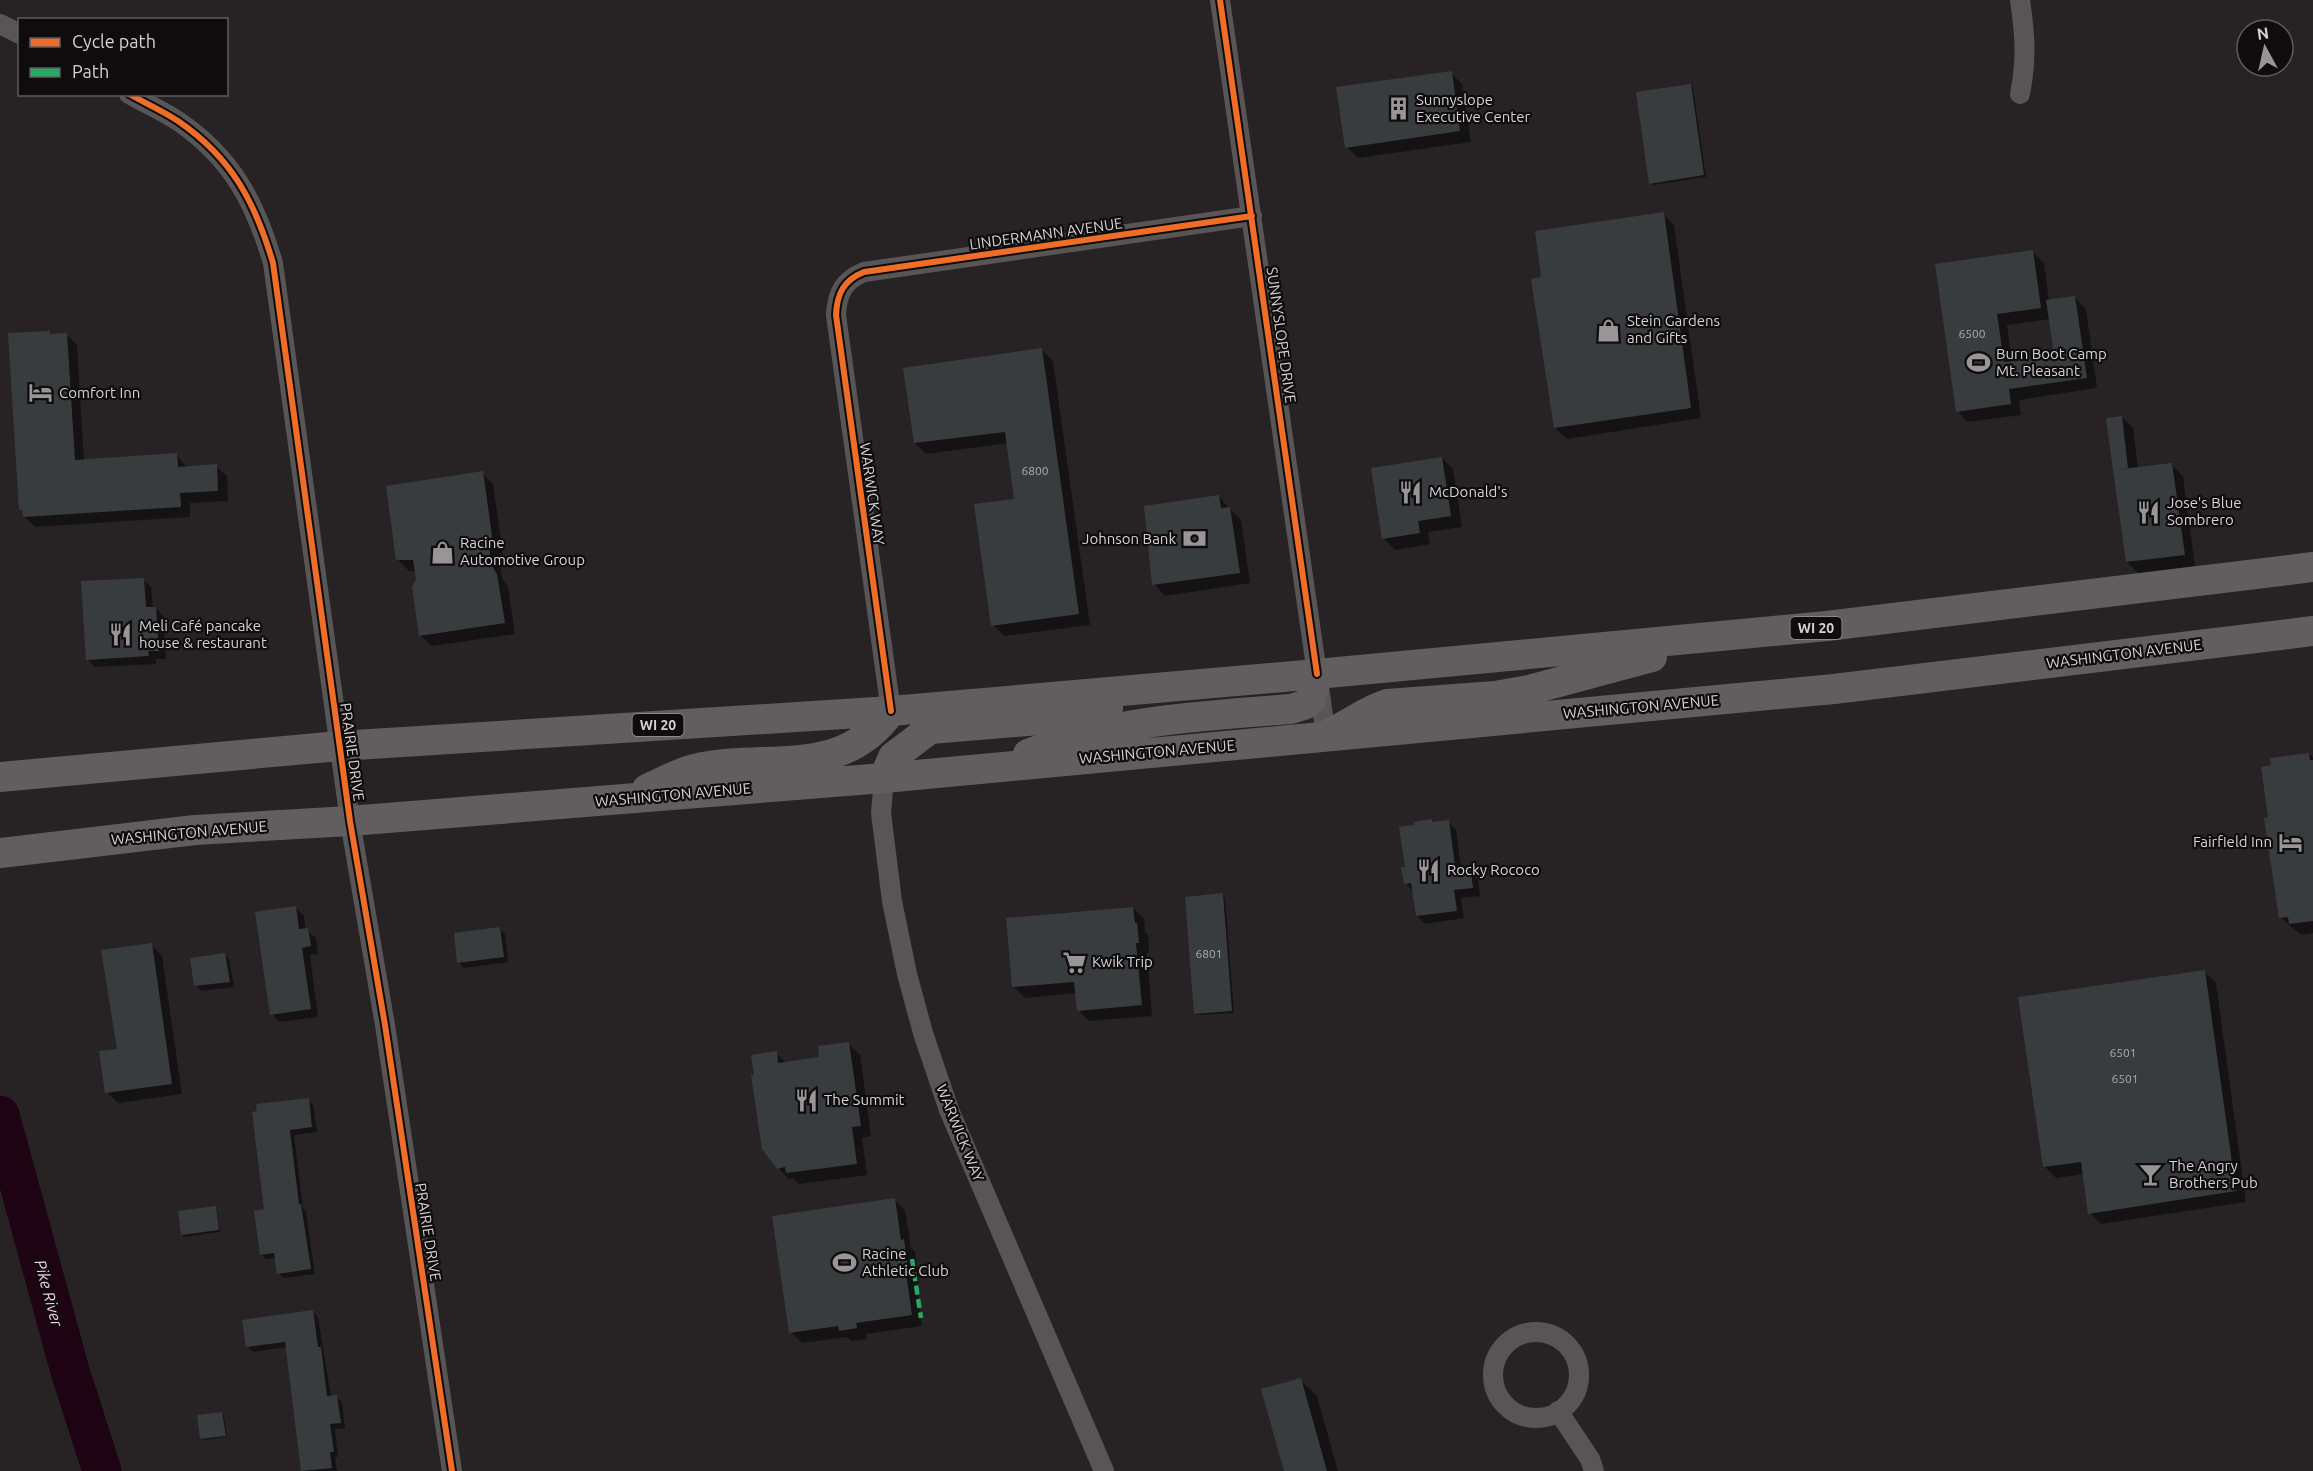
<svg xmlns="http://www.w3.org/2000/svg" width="2313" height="1471" font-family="Ubuntu,sans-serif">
<rect width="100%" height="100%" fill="#272325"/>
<!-- shadow -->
<path fill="#0007" fill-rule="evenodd" d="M 1451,73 L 1462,84 L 1471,142 L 1358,158 L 1347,147 Z
M 1691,85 L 1693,88 L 1706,177 L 1653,185 L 1651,183 Z
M 1663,214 L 1674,225 L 1701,418 L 1567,439 L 1555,428 L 1543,278 Z
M 2033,252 L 2044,263 L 2049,301 L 2075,298 L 2086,309 L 2097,388 L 2019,400 L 2021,415 L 1968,422 L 1957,411 L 1937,265 ZM 2050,319 L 2055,356 L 2012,362 L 2007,325 Z
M 49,332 L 52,335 L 66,334 L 77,345 L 84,461 L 176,454 L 187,468 L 216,466 L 227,476 L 228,501 L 190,503 L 190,517 L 35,527 L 24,516 L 21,509 Z
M 1042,350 L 1053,361 L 1090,625 L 1004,636 L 993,625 L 1016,500 L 1008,443 L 926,454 L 915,443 Z
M 2122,417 L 2133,428 L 2138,469 L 2172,465 L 2183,476 L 2195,566 L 2138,573 L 2127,562 L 2117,471 L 2115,469 Z
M 1442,458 L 1453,469 L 1462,527 L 1428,532 L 1430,544 L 1395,550 L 1384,539 Z
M 482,473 L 493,484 L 503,554 L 499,558 L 502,578 L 508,587 L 515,634 L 432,646 L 420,635 L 416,571 L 409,571 L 398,560 Z
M 1218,496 L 1241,520 L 1250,583 L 1165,596 L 1154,584 Z
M 143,579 L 151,587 L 153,609 L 156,608 L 164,617 L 166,659 L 156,659 L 156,664 L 95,667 L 87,659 Z
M 2309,754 L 2313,758 L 2313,933 L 2301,935 L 2280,917 L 2270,819 Z
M 1431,820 L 1435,824 L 1448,822 L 1456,830 L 1462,874 L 1470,873 L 1478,880 L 1480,896 L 1461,898 L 1464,918 L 1425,924 L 1417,916 L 1413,891 L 1405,883 L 1406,868 Z
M 1222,895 L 1225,897 L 1234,1013 L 1198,1015 L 1196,1013 Z
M 296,908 L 304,916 L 306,930 L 316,938 L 318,954 L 310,955 L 318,1017 L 280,1022 L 272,1014 Z
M 1133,908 L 1144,919 L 1145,932 L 1148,935 L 1149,953 L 1147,953 L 1152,1016 L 1089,1021 L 1078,1010 L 1077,993 L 1025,998 L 1014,987 Z
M 500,929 L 505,934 L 508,962 L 464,968 L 459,963 Z
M 151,945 L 162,956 L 182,1094 L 118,1103 L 107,1092 Z
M 224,954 L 229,959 L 234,987 L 201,991 L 196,985 Z
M 2205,972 L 2216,983 L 2246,1202 L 2101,1224 L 2090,1213 L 2084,1174 L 2056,1178 L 2045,1167 L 2019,998 Z
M 849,1044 L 860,1055 L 871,1136 L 862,1138 L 867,1175 L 799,1184 L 793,1178 L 789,1179 L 778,1168 L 776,1053 L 786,1063 L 820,1058 Z
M 308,1100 L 313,1105 L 317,1132 L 294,1135 L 303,1208 L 306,1211 L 315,1274 L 284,1278 L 278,1273 L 276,1258 L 266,1259 L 261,1254 L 266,1211 L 254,1113 Z
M 894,1199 L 905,1210 L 911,1248 L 915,1252 L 919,1283 L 916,1284 L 922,1326 L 866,1334 L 867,1339 L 852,1341 L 847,1337 L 802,1343 L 791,1332 Z
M 215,1208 L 217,1210 L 220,1232 L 184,1237 L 182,1234 Z
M 313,1312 L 318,1317 L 331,1397 L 336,1396 L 342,1402 L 345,1428 L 335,1429 L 338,1457 L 335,1457 L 337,1471 L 302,1471 L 287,1347 L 253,1352 L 248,1347 Z
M 1300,1380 L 1317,1396 L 1338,1471 L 1286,1471 Z
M 222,1414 L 224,1416 L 227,1437 L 203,1440 L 201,1438 Z"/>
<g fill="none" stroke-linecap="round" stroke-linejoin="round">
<!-- river -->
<path stroke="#1e0413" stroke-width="39" d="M 0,1115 L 70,1371 L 102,1471"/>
</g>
<!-- building -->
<path fill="#383c3e" d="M 1452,71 L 1460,131 L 1345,148 L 1336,87 Z
M 1691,84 L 1704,175 L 1649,184 L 1636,92 Z
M 1664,212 L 1691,408 L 1554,428 L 1531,279 L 1541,277 L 1535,231 Z
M 2033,250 L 2041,308 L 1997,314 L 2004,362 L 2054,355 L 2046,300 L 2075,296 L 2087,378 L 2009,389 L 2011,404 L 1956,412 L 1935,264 Z
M 50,331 L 50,334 L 67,333 L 75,460 L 177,453 L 178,467 L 217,464 L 218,491 L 180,493 L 181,507 L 23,517 L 22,510 L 19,510 L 8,333 Z
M 1042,348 L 1079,614 L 991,626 L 974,504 L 1014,499 L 1005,432 L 914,443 L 903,368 Z
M 2122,416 L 2128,468 L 2113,470 L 2106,418 Z
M 1442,457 L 1451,516 L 1418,521 L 1420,533 L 1382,539 L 1371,468 Z
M 2172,463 L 2185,555 L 2126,562 L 2113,470 Z
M 483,471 L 493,543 L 489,547 L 492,566 L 497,574 L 505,623 L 419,636 L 412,587 L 416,579 L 413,560 L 396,560 L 386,486 Z
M 1219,495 L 1221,508 L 1230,507 L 1240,573 L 1152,585 L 1144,506 Z
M 144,578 L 146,607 L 156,607 L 159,651 L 148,651 L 149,656 L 86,660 L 81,581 Z
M 2309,753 L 2310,760 L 2313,760 L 2313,921 L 2289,924 L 2288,917 L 2279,918 L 2264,818 L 2268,817 L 2261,767 L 2271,765 L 2270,758 Z
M 1432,819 L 1432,822 L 1449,820 L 1456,873 L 1471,871 L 1473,888 L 1454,890 L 1457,911 L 1416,916 L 1411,883 L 1404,884 L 1401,867 L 1405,867 L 1399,827 L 1414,825 L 1414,822 Z
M 1223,893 L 1232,1011 L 1194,1014 L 1185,897 Z
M 296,906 L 299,929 L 308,928 L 311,946 L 302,948 L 311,1009 L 270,1015 L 255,912 Z
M 1133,907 L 1135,923 L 1137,923 L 1139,943 L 1136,943 L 1142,1005 L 1077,1011 L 1074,982 L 1012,987 L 1006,918 Z
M 500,927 L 504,957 L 457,963 L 454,933 Z
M 152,943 L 172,1084 L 105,1093 L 99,1051 L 117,1049 L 101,950 Z
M 225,953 L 230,982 L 194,986 L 190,958 Z
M 2205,970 L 2236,1191 L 2088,1214 L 2081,1162 L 2043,1167 L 2018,997 Z
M 849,1042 L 861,1126 L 852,1127 L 857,1164 L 786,1173 L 785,1167 L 777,1169 L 762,1149 L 751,1075 L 754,1075 L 751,1055 L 777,1051 L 778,1063 L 819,1057 L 818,1046 Z
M 309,1098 L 312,1127 L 290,1130 L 299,1204 L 301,1204 L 311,1269 L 277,1274 L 274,1253 L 260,1255 L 254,1211 L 264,1209 L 252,1112 L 257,1111 L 256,1104 Z
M 895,1198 L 901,1240 L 904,1239 L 909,1273 L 906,1273 L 912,1315 L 856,1323 L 857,1328 L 839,1331 L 838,1326 L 789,1333 L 772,1216 Z
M 216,1206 L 219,1230 L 181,1235 L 178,1211 Z
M 313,1310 L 318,1347 L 321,1347 L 327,1396 L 337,1395 L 341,1423 L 330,1424 L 334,1452 L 330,1452 L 332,1468 L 301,1471 L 285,1342 L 246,1347 L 242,1320 Z
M 1301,1378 L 1327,1471 L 1284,1471 L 1261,1389 Z
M 222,1412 L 226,1436 L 200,1439 L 197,1415 Z"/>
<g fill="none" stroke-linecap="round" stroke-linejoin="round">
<!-- street -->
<path stroke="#575555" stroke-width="20" d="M 1220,0 L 1326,736
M 2020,0 C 2025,35 2027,59 2020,94
M 0,24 L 20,34
M 129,94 C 145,103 163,111 178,121 C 232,158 255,202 273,263 L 350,821 L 385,1025 L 452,1471
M 891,711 L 836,315 C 837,293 844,280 864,272 L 1252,216
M 884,778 L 881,813 L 892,901 L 907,974 L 923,1033 L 949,1110 L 1104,1471
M1493 1375a43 43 0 1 1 86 0a43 43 0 1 1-86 0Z
M 1558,1411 L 1590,1459 L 1594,1471"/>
<!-- primary -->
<path stroke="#615e60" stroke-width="30" d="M 1332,732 C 1352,723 1367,710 1387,704 L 1495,696 L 1529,690 L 1652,657
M 1028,754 C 1116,720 1197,716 1291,709 L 1304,705 L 1311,700 L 1317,674
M 0,777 L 339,746 L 891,711 L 1317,674 L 1827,626 L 2313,567
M 884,778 L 893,757 L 930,729 L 1064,718 L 1108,708
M 647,789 C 662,782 679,773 694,769 C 766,752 841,781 891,711
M 0,853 L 195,830 L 350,821 L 884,778 L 1834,689 L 2313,631"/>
<!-- quiet -->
<path stroke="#26ab63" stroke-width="4.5" stroke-dasharray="9 4.5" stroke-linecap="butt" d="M 912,1259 L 921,1318"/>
<defs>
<path id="cycleway" d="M 1220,0 L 1317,674
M 129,94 C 145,103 163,111 178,121 C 232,158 255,202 273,263 L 350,821 L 385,1025 L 452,1471
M 891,711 L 836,315 C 837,293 844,280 864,272 L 1252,216"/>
</defs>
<!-- cycleway casing -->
<use href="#cycleway" stroke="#0f0c0e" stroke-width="10"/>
<!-- cycleway -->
<use href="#cycleway" stroke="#ee6e29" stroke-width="6"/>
</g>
<!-- icons -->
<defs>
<symbol id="building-bare" viewBox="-9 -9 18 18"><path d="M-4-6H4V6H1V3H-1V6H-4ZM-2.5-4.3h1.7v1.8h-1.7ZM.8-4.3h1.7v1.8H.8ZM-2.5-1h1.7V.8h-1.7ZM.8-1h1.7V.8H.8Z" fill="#999597" stroke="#0f0c0e" stroke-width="2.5" paint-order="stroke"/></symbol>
<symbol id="shop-bare" viewBox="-9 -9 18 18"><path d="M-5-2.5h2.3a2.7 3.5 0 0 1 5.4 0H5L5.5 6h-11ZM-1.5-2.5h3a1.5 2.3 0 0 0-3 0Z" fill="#999597" stroke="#0f0c0e" stroke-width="2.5" paint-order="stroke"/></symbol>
<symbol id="stadium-bare" viewBox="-9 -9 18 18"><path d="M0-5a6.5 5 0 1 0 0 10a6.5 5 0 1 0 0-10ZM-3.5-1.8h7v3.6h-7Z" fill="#999597" stroke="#0f0c0e" stroke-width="2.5" paint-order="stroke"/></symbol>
<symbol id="hotel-bare" viewBox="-9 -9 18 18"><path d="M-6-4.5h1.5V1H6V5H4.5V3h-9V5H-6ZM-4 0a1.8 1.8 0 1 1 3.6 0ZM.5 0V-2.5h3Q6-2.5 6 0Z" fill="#999597" stroke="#0f0c0e" stroke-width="2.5" paint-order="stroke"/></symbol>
<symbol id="restaurant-bare" viewBox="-9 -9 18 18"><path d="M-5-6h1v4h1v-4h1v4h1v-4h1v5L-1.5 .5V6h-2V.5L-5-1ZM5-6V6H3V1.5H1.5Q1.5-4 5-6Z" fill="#999597" stroke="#0f0c0e" stroke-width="2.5" paint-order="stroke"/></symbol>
<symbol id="bank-bare" viewBox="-9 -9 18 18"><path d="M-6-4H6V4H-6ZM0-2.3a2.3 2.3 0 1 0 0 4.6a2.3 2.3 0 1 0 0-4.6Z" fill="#999597" stroke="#0f0c0e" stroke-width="2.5" paint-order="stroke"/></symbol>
<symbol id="supermarket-bare" viewBox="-9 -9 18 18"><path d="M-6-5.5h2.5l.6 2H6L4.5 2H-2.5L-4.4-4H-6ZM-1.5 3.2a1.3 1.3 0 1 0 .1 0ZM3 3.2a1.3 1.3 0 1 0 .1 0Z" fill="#999597" stroke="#0f0c0e" stroke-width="2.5" paint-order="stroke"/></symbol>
<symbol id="bar-bare" viewBox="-9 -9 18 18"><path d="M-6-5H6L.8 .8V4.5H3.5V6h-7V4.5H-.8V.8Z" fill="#999597" stroke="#0f0c0e" stroke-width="2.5" paint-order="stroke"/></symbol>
</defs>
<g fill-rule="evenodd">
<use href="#building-bare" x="1382" y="92" width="33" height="33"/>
<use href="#shop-bare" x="1592" y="314" width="33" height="33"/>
<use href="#stadium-bare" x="1962" y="346" width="33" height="33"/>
<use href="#hotel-bare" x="24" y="376" width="33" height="33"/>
<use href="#restaurant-bare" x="1394" y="476" width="33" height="33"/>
<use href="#restaurant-bare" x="2132" y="496" width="33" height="33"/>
<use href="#bank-bare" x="1178" y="522" width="33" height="33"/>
<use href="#shop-bare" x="426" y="536" width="33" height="33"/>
<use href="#restaurant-bare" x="104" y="618" width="33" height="33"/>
<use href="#hotel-bare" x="2274" y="826" width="33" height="33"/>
<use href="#restaurant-bare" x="1412" y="854" width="33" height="33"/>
<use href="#supermarket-bare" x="1058" y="946" width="33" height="33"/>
<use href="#restaurant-bare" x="790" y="1084" width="33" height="33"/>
<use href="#bar-bare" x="2134" y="1158" width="33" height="33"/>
<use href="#stadium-bare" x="828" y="1246" width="33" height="33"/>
</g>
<g text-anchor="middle" stroke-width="4.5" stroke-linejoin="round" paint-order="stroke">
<!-- number labels -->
<g font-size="12" fill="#aeacae">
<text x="1972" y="338">6500</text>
<text x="1035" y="475">6800</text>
<text x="1209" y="958">6801</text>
<text x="2123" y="1057">6501</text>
<text x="2125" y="1083">6501</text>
</g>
<!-- shield labels -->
<g fill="#0f0c0e" stroke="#9a9799" stroke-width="1.5">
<rect x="1790.5" y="617" width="51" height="22" rx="4.5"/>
<rect x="632.5" y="714" width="51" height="22" rx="4.5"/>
</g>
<g font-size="14" font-weight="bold" fill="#d6d2d4">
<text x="1816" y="633">WI 20</text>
<text x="658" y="730">WI 20</text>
</g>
<!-- poi labels -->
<g font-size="15" fill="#d6d2d4" stroke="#0f0c0e" text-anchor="start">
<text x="1416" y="105">Sunnyslope<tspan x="1416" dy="17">Executive Center</tspan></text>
<text x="1627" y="326">Stein Gardens<tspan x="1627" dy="17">and Gifts</tspan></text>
<text x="1996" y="359">Burn Boot Camp<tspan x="1996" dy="17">Mt. Pleasant</tspan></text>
<text x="59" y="398">Comfort Inn</text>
<text x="1429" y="497">McDonald's</text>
<text x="2167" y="508">Jose's Blue<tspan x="2167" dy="17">Sombrero</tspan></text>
<text x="1176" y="544" text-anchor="end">Johnson Bank</text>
<text x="460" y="548">Racine<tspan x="460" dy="17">Automotive Group</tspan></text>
<text x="139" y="631">Meli Café pancake<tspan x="139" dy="17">house &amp; restaurant</tspan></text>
<text x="2272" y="847" text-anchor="end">Fairfield Inn</text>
<text x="1447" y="875">Rocky Rococo</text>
<text x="1092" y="967">Kwik Trip</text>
<text x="824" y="1105">The Summit</text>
<text x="2169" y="1171">The Angry<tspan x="2169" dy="17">Brothers Pub</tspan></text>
<text x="862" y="1259">Racine<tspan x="862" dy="17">Athletic Club</tspan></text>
</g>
<!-- street labels -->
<g font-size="15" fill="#d6d2d4" stroke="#0f0c0e">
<text transform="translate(1046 234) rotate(-8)" y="5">LINDERMANN AVENUE</text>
<text transform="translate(1281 335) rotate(82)" y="5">SUNNYSLOPE DRIVE</text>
<text transform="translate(872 494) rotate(82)" y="5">WARWICK WAY</text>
<text transform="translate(2124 654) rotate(-7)" y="5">WASHINGTON AVENUE</text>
<text transform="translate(1641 707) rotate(-5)" y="5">WASHINGTON AVENUE</text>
<text transform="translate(352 752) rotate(82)" y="5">PRAIRIE DRIVE</text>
<text transform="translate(1157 752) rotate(-5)" y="5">WASHINGTON AVENUE</text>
<text transform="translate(673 795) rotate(-5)" y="5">WASHINGTON AVENUE</text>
<text transform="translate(189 833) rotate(-5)" y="5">WASHINGTON AVENUE</text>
<text transform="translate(960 1133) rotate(68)" y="5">WARWICK WAY</text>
<text transform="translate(428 1232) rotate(81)" y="5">PRAIRIE DRIVE</text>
</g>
<!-- water labels -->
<g font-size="16" font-style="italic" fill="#f6cde2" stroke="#0f0c0e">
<text transform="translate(49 1293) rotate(75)" y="6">Pike River</text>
</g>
</g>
<!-- legend -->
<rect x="18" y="18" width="210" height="78" fill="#0f0c0e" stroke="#5f5b5d" stroke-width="1.5"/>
<rect x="30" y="38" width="30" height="9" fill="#ee6e29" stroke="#5f5b5d" stroke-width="1.5"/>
<text x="72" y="48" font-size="18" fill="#d6d2d4">Cycle path</text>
<rect x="30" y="68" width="30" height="9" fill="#26ab63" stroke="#5f5b5d" stroke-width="1.5"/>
<text x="72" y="78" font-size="18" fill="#d6d2d4">Path</text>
<!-- north arrow -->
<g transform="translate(2265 48) rotate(352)"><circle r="28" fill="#0f0c0e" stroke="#5f5b5d" stroke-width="1.5"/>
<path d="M0-4.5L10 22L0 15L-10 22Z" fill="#999597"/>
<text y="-9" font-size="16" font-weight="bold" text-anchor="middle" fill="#d6d2d4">N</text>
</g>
</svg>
